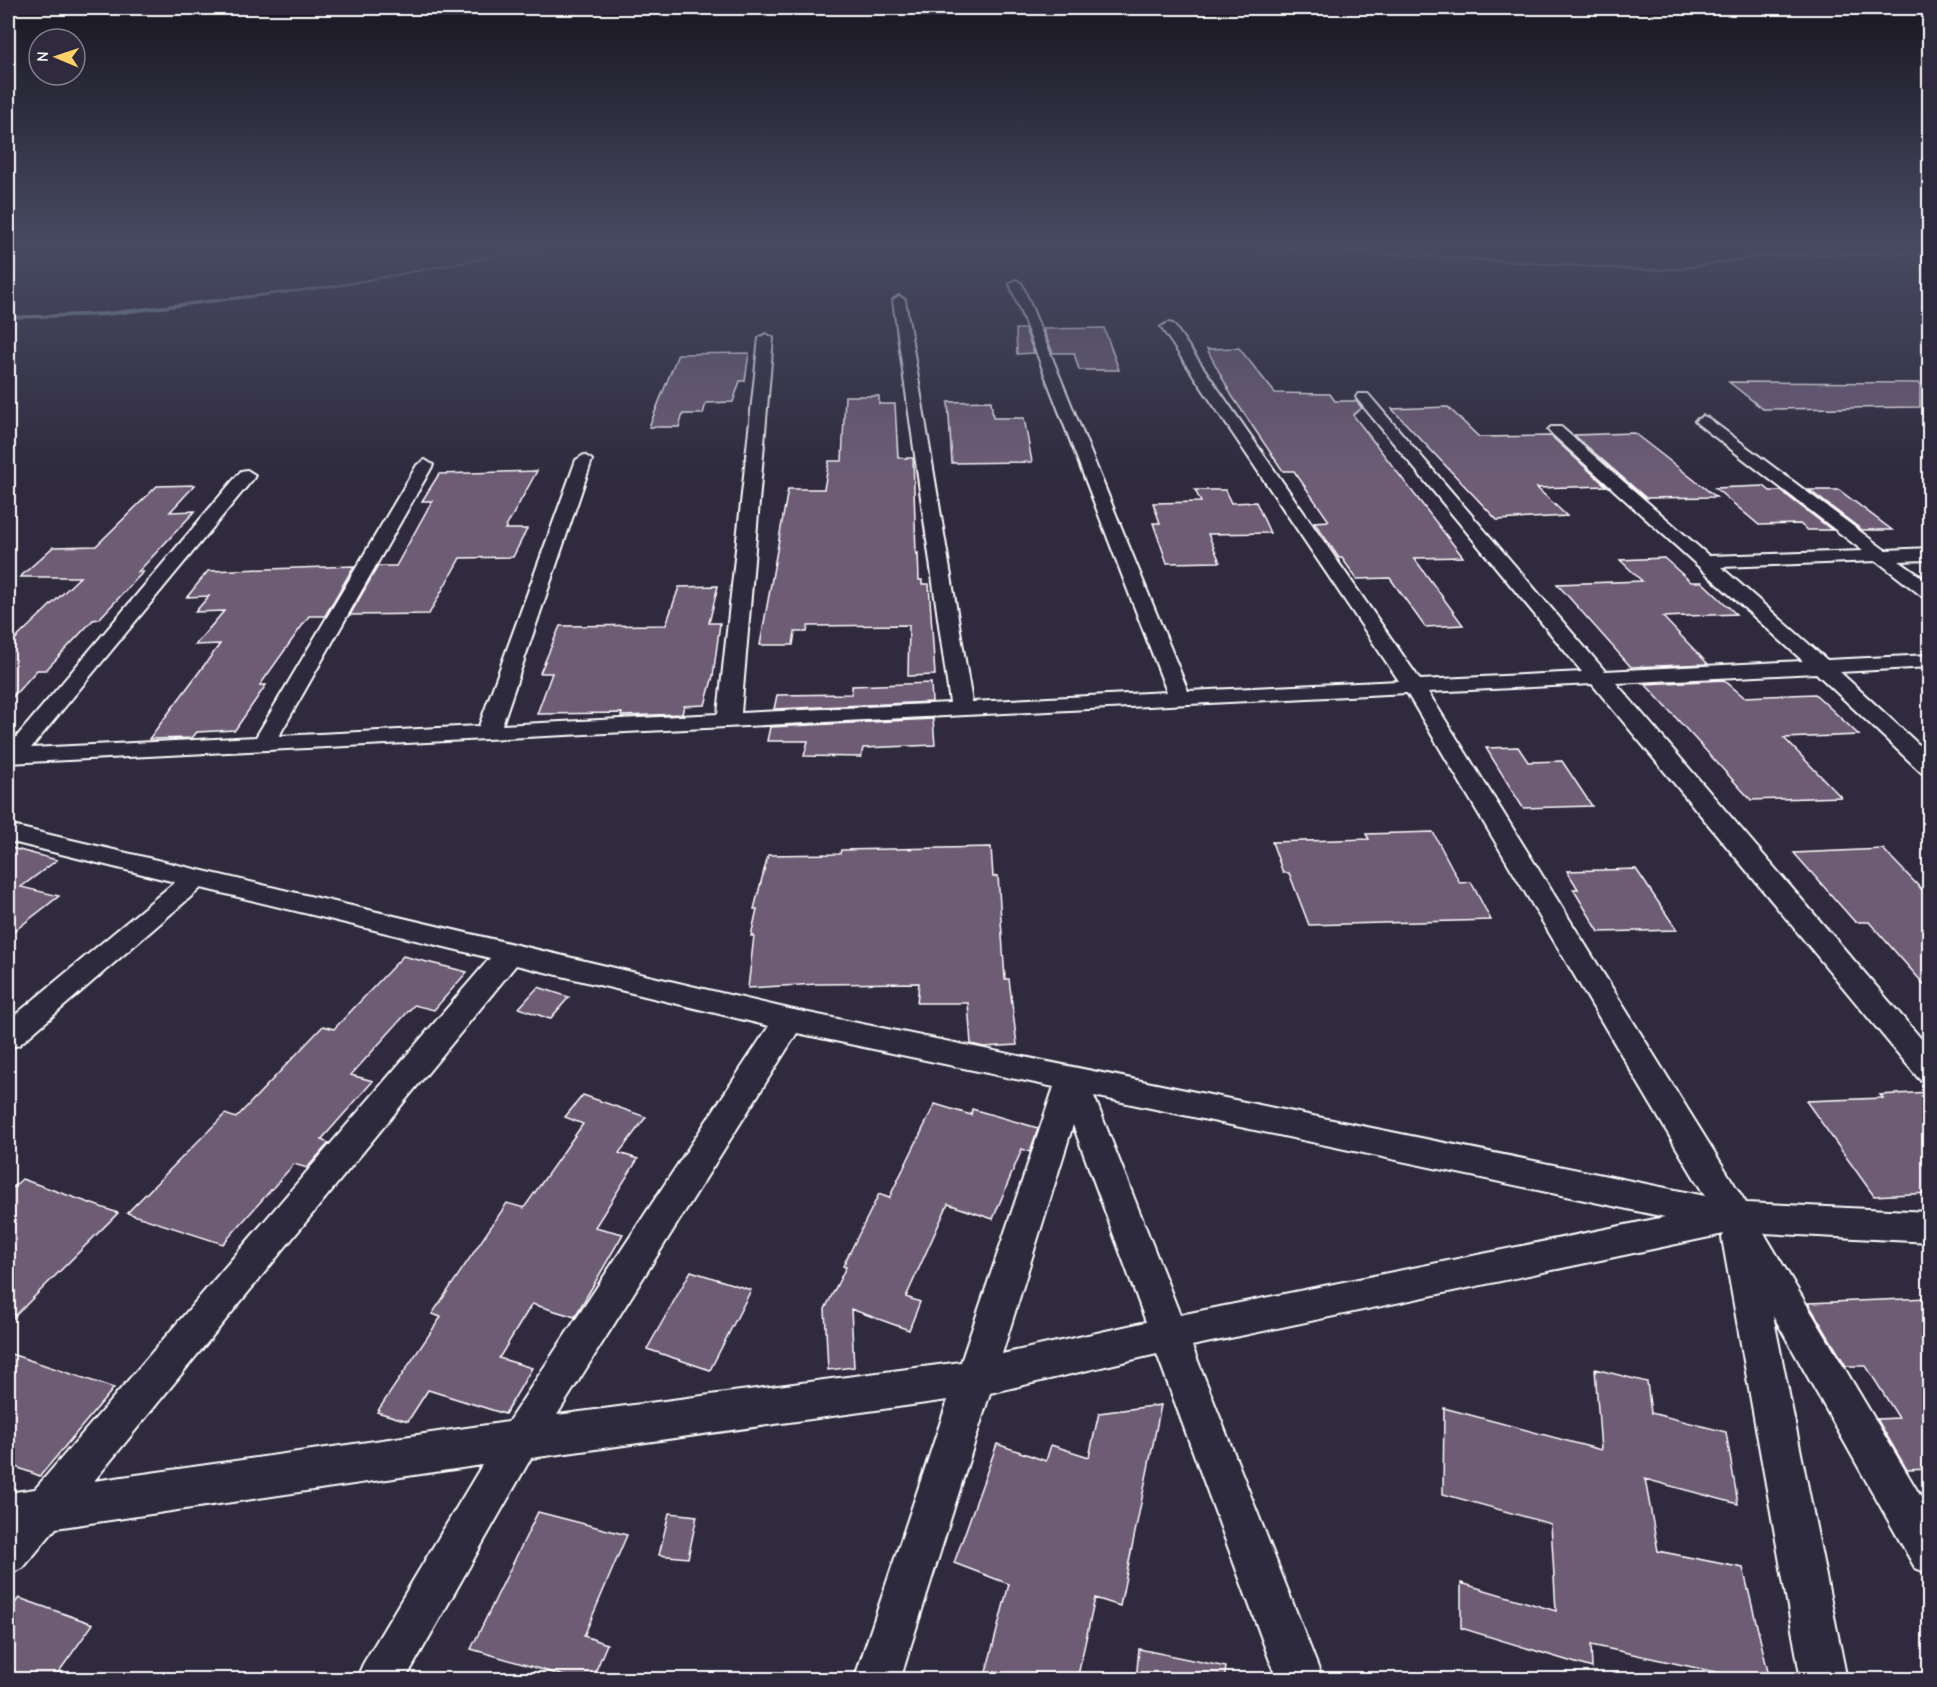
<svg xmlns="http://www.w3.org/2000/svg" width="1937" height="1687" font-family="'Comic Neue',sans-serif">
<rect width="100%" height="100%" fill="#2f2a3d"/>
<filter id="ink" filterUnits="userSpaceOnUse"><feTurbulence type="fractalNoise" baseFrequency=".0167" numOctaves="2"/><feDisplacementMap in="SourceGraphic" scale="12" xChannelSelector="R" yChannelSelector="G"/><feConvolveMatrix kernelMatrix="1 2 1 2 8 2 1 2 1" color-interpolation-filters="sRGB"/></filter>
<g filter="url(#ink)">
<g fill="none" stroke-linecap="round" stroke-linejoin="round">
<!-- stream -->
<path fill="#94a1ad" fill-rule="evenodd" d="M 552,245 L 559,245 L 336,287 L 106,316 L 8,319 L 8,316 L 106,312 L 336,285 Z
M 1184,245 L 1295,247 L 1643,269 L 1679,268 L 1763,255 L 1930,252 L 1930,254 L 1763,257 L 1679,270 L 1643,271 L 1295,249 Z"/>
</g>
<!-- building -->
<path fill="#6e5b75" stroke="#fff" stroke-width="1.5" d="M 1104,328 L 1119,370 L 1079,370 L 1074,353 L 1053,353 L 1043,329 Z
M 1016,329 L 1025,329 L 1034,353 L 1017,354 Z
M 1239,348 L 1275,393 L 1330,394 L 1335,401 L 1356,401 L 1362,408 L 1353,415 L 1463,557 L 1414,558 L 1463,625 L 1425,627 L 1390,578 L 1357,579 L 1342,558 L 1339,558 L 1314,522 L 1329,521 L 1294,471 L 1283,471 L 1232,396 L 1207,349 Z
M 749,353 L 745,381 L 740,381 L 733,402 L 706,403 L 703,414 L 683,414 L 679,427 L 649,427 L 678,354 Z
M 1729,382 L 1920,383 L 1920,407 L 1763,409 Z
M 845,396 L 879,396 L 879,404 L 895,404 L 898,458 L 913,458 L 916,554 L 918,553 L 919,580 L 922,580 L 922,584 L 929,584 L 935,675 L 908,676 L 909,625 L 808,626 L 807,632 L 795,632 L 793,645 L 760,645 L 788,489 L 824,489 L 829,461 L 842,461 Z
M 991,401 L 993,418 L 1024,418 L 1032,462 L 952,463 L 948,402 Z
M 1448,407 L 1479,437 L 1551,436 L 1606,486 L 1537,488 L 1567,516 L 1497,520 L 1392,409 Z
M 1634,433 L 1716,497 L 1646,498 L 1574,435 Z
M 537,471 L 505,529 L 527,529 L 513,557 L 460,558 L 429,614 L 350,615 L 378,566 L 396,566 L 432,501 L 422,501 L 439,474 Z
M 195,485 L 170,512 L 195,511 L 138,572 L 143,572 L 99,619 L 93,620 L 46,670 L 37,670 L 8,702 L 8,646 L 80,577 L 20,577 L 53,547 L 96,546 L 157,486 Z
M 1764,486 L 1770,491 L 1781,491 L 1832,530 L 1807,530 L 1800,524 L 1759,525 L 1715,488 Z
M 1195,490 L 1225,490 L 1231,503 L 1256,502 L 1270,533 L 1208,534 L 1220,562 L 1167,563 L 1153,523 L 1160,523 L 1153,503 L 1201,502 Z
M 1809,490 L 1839,490 L 1892,530 L 1862,530 Z
M 1664,558 L 1691,582 L 1702,582 L 1736,614 L 1663,617 L 1708,664 L 1631,667 L 1557,584 L 1642,581 L 1620,560 Z
M 354,566 L 325,616 L 309,616 L 260,685 L 266,685 L 235,730 L 197,732 L 192,738 L 149,739 L 220,644 L 195,645 L 224,611 L 195,612 L 209,596 L 187,597 L 208,571 Z
M 718,586 L 709,623 L 720,623 L 713,676 L 705,705 L 684,706 L 682,714 L 621,716 L 622,713 L 537,714 L 552,673 L 540,673 L 560,626 L 666,625 L 679,587 Z
M 1724,680 L 1744,697 L 1815,694 L 1859,735 L 1784,738 L 1841,797 L 1751,800 L 1645,684 Z
M 931,683 L 932,702 L 774,709 L 777,695 L 852,694 L 852,686 Z
M 933,719 L 935,745 L 863,748 L 861,757 L 804,756 L 808,741 L 767,741 L 770,727 Z
M 1518,747 L 1528,762 L 1562,761 L 1592,806 L 1523,808 L 1486,748 Z
M 1433,832 L 1460,883 L 1471,882 L 1491,920 L 1309,925 L 1289,873 L 1283,873 L 1272,842 L 1369,839 L 1366,834 Z
M 8,847 L 57,860 L 21,887 L 59,896 L 8,936 Z
M 991,847 L 993,877 L 998,876 L 1005,979 L 1009,979 L 1017,1045 L 984,1047 L 971,1044 L 968,1003 L 917,1003 L 919,983 L 817,984 L 748,988 L 754,936 L 751,936 L 757,909 L 754,909 L 768,855 L 840,854 L 841,850 Z
M 1883,849 L 1929,897 L 1929,990 L 1869,922 L 1855,922 L 1794,853 Z
M 1636,869 L 1677,930 L 1599,932 L 1573,889 L 1578,889 L 1567,871 Z
M 403,956 L 467,972 L 434,1010 L 414,1005 L 351,1075 L 373,1081 L 321,1140 L 329,1143 L 307,1168 L 294,1164 L 223,1244 L 127,1213 L 225,1114 L 236,1118 L 323,1026 L 334,1029 Z
M 538,987 L 569,997 L 550,1019 L 519,1008 Z
M 1929,1092 L 1929,1193 L 1874,1196 L 1806,1101 L 1883,1098 L 1880,1095 Z
M 583,1095 L 646,1117 L 619,1153 L 638,1159 L 595,1227 L 623,1234 L 580,1308 L 575,1317 L 532,1304 L 499,1358 L 532,1368 L 505,1414 L 428,1390 L 408,1421 L 377,1412 L 441,1317 L 432,1314 L 507,1203 L 524,1208 L 583,1124 L 565,1117 Z
M 935,1104 L 971,1115 L 972,1109 L 1038,1128 L 1030,1152 L 1022,1149 L 993,1219 L 948,1204 L 906,1297 L 920,1302 L 909,1330 L 851,1309 L 854,1367 L 828,1370 L 825,1309 L 846,1267 L 843,1266 L 879,1194 L 889,1198 Z
M 22,1179 L 118,1213 L 8,1323 L 8,1192 Z
M 691,1271 L 751,1290 L 710,1370 L 647,1349 Z
M 1929,1298 L 1929,1469 L 1907,1470 L 1877,1419 L 1899,1418 L 1866,1366 L 1846,1366 L 1808,1303 Z
M 8,1353 L 114,1388 L 40,1476 L 8,1464 Z
M 1595,1369 L 1647,1382 L 1651,1413 L 1726,1432 L 1738,1504 L 1645,1479 L 1658,1551 L 1743,1568 L 1770,1680 L 1752,1680 L 1591,1645 L 1592,1668 L 1461,1628 L 1461,1583 L 1556,1611 L 1551,1524 L 1443,1494 L 1444,1408 L 1601,1450 Z
M 1161,1405 L 1120,1606 L 1095,1598 L 1077,1680 L 984,1680 L 1009,1584 L 954,1563 L 997,1444 L 1046,1461 L 1051,1445 L 1089,1457 L 1099,1413 Z
M 538,1512 L 627,1535 L 584,1636 L 607,1644 L 592,1680 L 578,1680 L 471,1649 Z
M 669,1513 L 697,1516 L 688,1558 L 659,1555 Z
M 19,1598 L 93,1624 L 53,1680 L 8,1680 L 8,1612 Z
M 1139,1649 L 1226,1667 L 1224,1680 L 1136,1680 Z"/>
<g fill="none" stroke-linecap="round" stroke-linejoin="round">
<defs>
<path id="street" d="M 8,245 L 52,245 L 46,248 L 8,249 Z
M 1016,280 L 1022,284 L 1188,691 L 1399,681 L 1161,327 L 1168,323 L 1173,324 L 1420,680 L 1582,672 L 1358,400 L 1356,397 L 1358,394 L 1368,394 L 1605,671 L 1803,661 L 1551,433 L 1548,430 L 1551,427 L 1561,427 L 1709,556 L 1863,551 L 1698,424 L 1695,421 L 1703,416 L 1708,418 L 1885,550 L 1930,548 L 1930,560 L 1899,561 L 1930,583 L 1930,599 L 1923,597 L 1877,561 L 1721,567 L 1827,660 L 1930,655 L 1930,667 L 1840,672 L 1930,755 L 1930,775 L 1922,773 L 1816,673 L 1616,683 L 1930,1049 L 1930,1083 L 1919,1079 L 1592,684 L 1428,692 L 1746,1203 L 1930,1212 L 1930,1242 L 1764,1233 L 1930,1512 L 1930,1574 L 1915,1568 L 1773,1315 L 1847,1680 L 1801,1680 L 1722,1238 L 1724,1234 L 1192,1346 L 1323,1680 L 1277,1680 L 1157,1354 L 990,1393 L 900,1680 L 854,1680 L 948,1400 L 531,1458 L 405,1680 L 356,1680 L 363,1664 L 482,1465 L 56,1528 L 23,1568 L 8,1574 L 8,1493 L 35,1489 L 490,958 L 201,888 L 19,1045 L 8,1048 L 8,1021 L 175,882 L 8,841 L 8,825 L 789,1009 L 1705,1196 L 1407,693 L 8,763 L 8,747 L 241,471 L 247,470 L 255,475 L 253,479 L 31,748 L 256,737 L 417,465 L 425,460 L 433,465 L 279,736 L 479,726 L 576,460 L 584,455 L 592,460 L 502,725 L 718,714 L 759,338 L 766,334 L 773,338 L 741,713 L 950,703 L 893,300 L 899,296 L 905,300 L 972,702 L 1167,692 L 1010,284 ZM 516,965 L 769,1026 L 508,1422 L 94,1481 ZM 797,1033 L 1054,1087 L 961,1362 L 557,1415 ZM 1094,1096 L 1665,1217 L 1180,1315 ZM 1073,1125 L 1146,1322 L 1002,1354 Z"/>
</defs>
<!-- street casing -->
<use href="#street" stroke="#fff" stroke-width="4"/>
<!-- street -->
<use href="#street" fill="#2f2a3d" fill-rule="evenodd"/>
</g>
</g>
<!-- sky -->
<linearGradient id="sky" x2="0" y2="1"><stop stop-color="#1a1722"/><stop offset="0.51" stop-color="#474a62"/><stop offset="1" stop-color="#474a62" stop-opacity="0"/></linearGradient>
<rect width="1937" height="481" fill="url(#sky)"/>
<!-- margin -->
<rect width="1937" height="1687" fill="none" stroke="#2f2a3d" stroke-width="30"/>
<rect x="15" y="15" width="1907" height="1657" fill="none" stroke="#fff" stroke-width="2" filter="url(#ink)"/>
<!-- north arrow -->
<g transform="translate(57 57) rotate(272)"><circle r="28" fill="#2f2a3d" stroke="#827f8b" stroke-width="1.5"/>
<path d="M0-4.5L10 22L0 15L-10 22Z" fill="#ffd166"/>
<text y="-9" font-size="16" font-weight="bold" text-anchor="middle" fill="#ffffff">N</text>
</g>
</svg>
